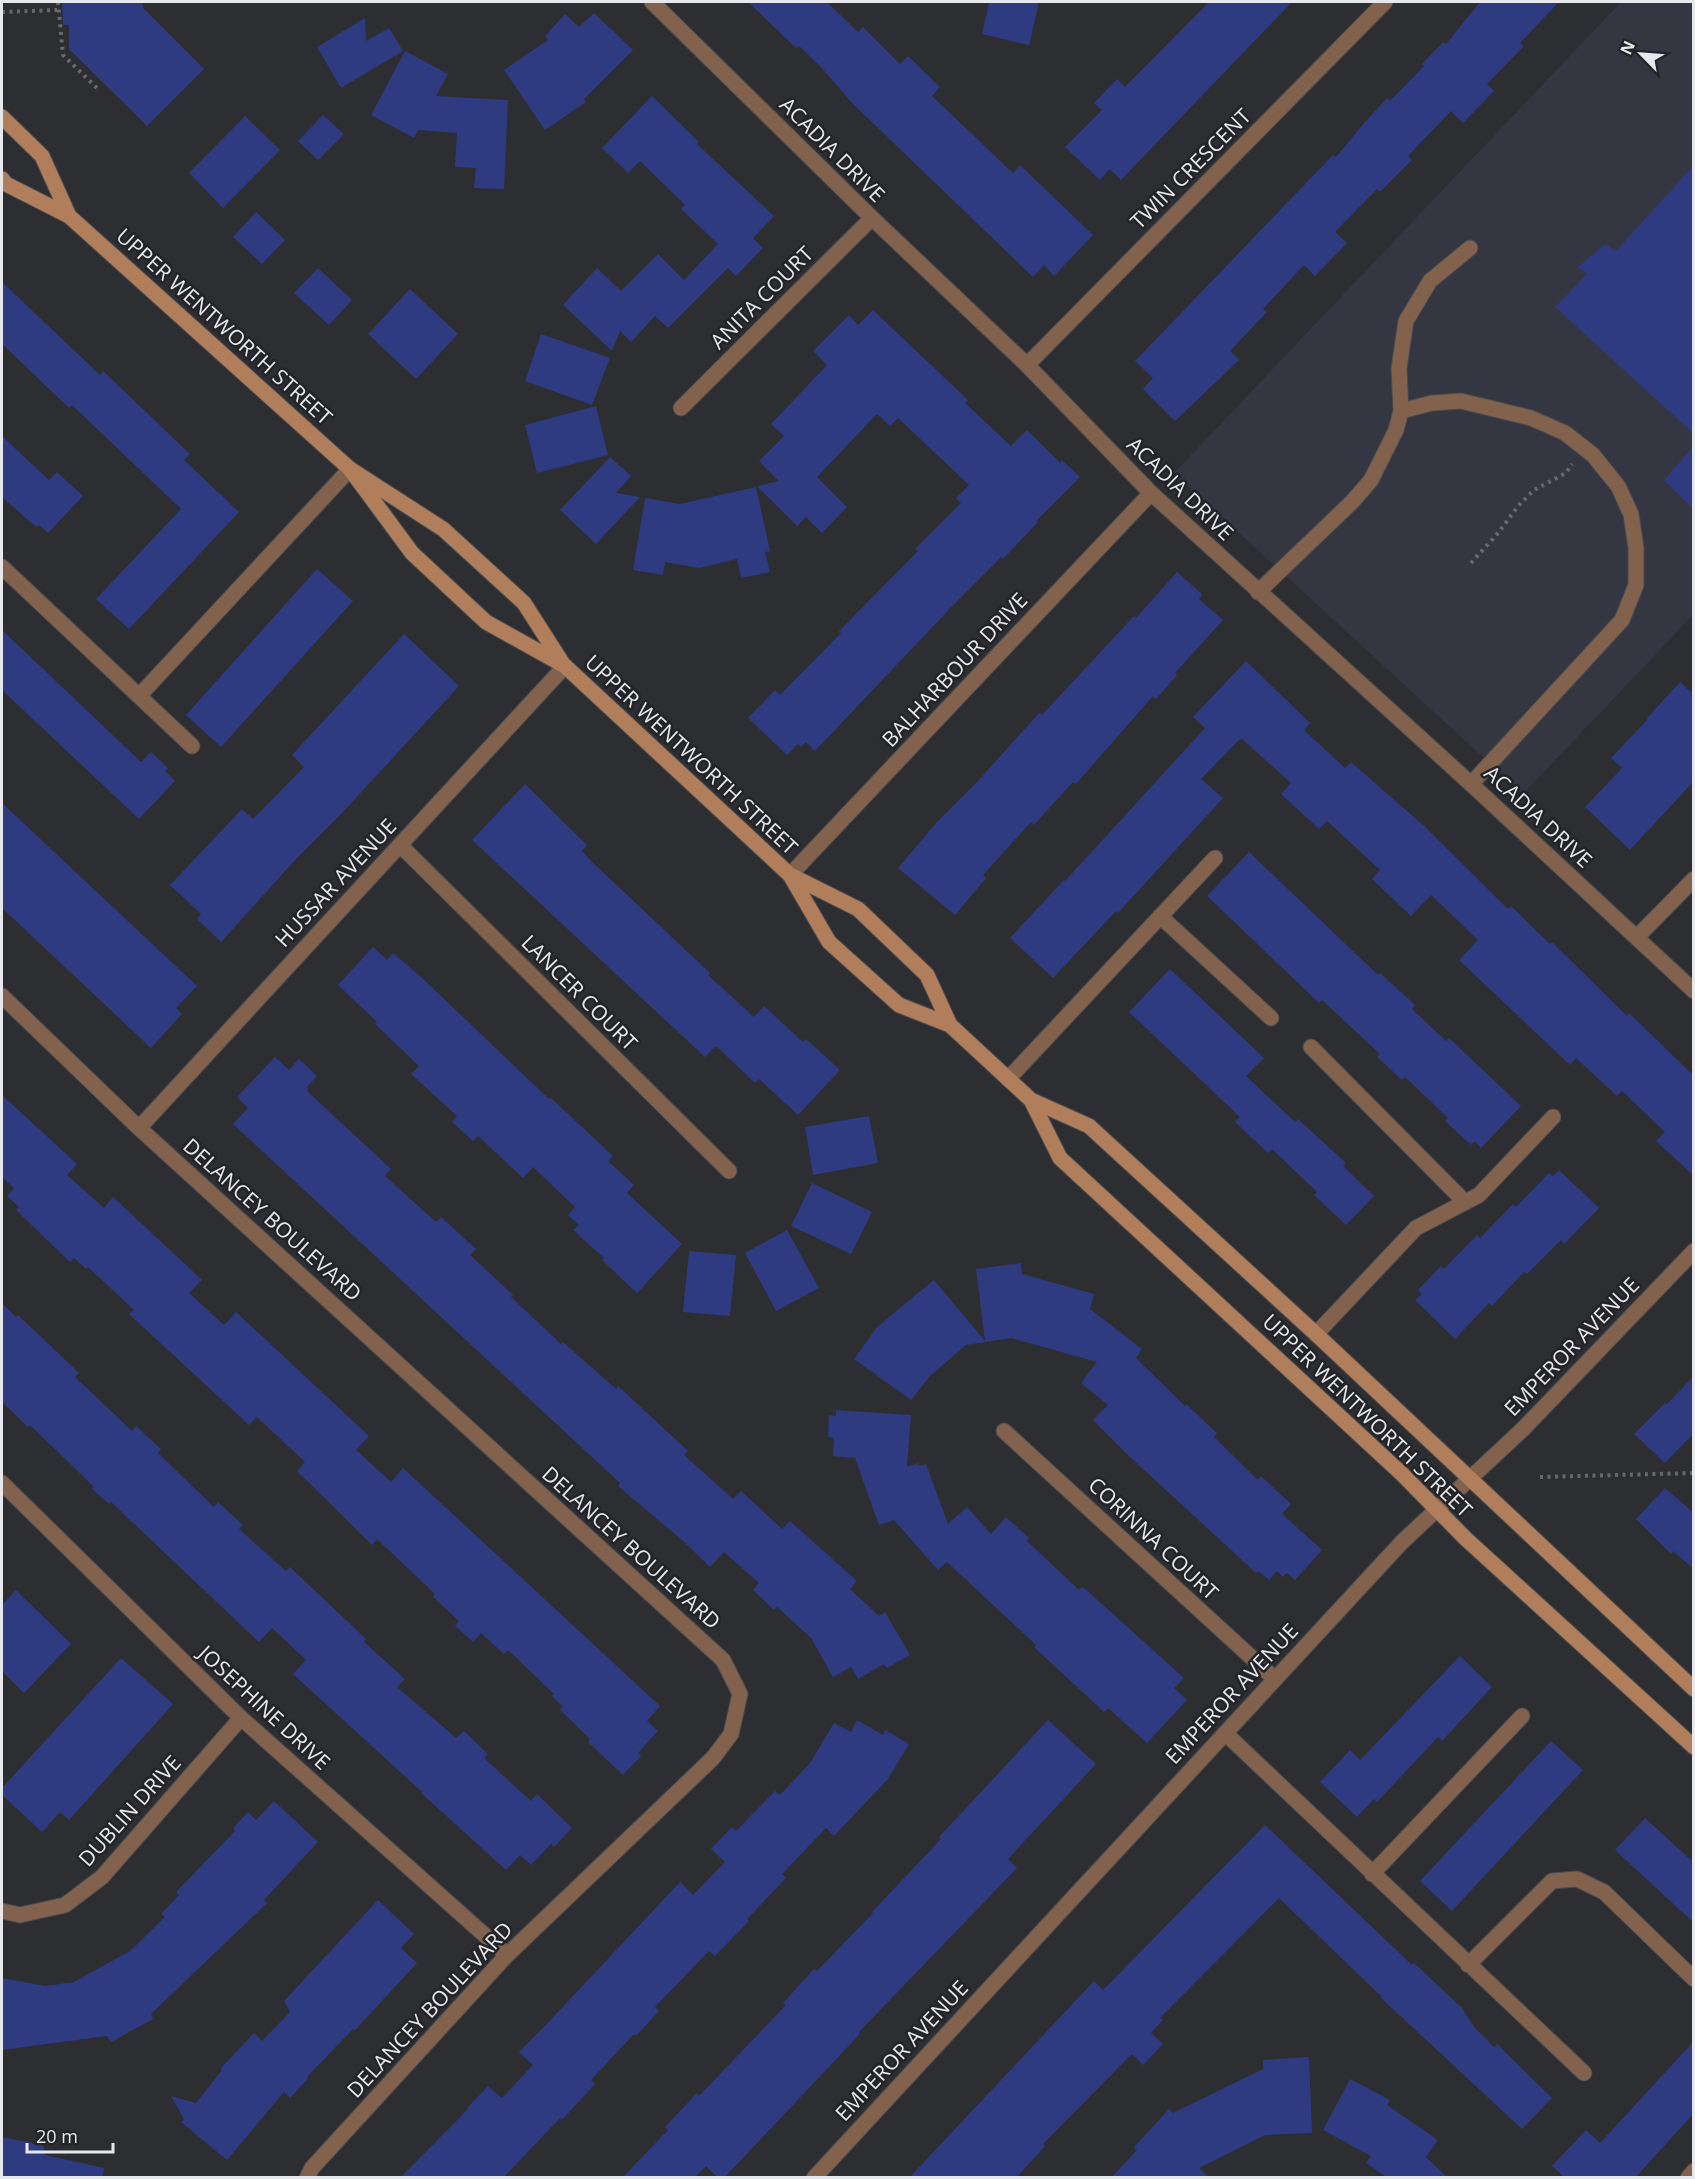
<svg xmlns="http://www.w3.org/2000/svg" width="1695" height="2179" font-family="'Open Sans',sans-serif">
<rect width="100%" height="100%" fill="#2c2e32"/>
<!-- built -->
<path fill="#343741" d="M 1621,2 L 1693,2 L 1693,615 L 1523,794 L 1174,473 Z"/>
<!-- building -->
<path fill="#2e3b80" d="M 62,2 L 142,2 L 143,8 L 204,69 L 147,126 L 69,49 L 69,25 L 63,25 Z
M 748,2 L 827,2 L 858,32 L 863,27 L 900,64 L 908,56 L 940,87 L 932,96 L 1013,173 L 1020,165 L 1093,235 L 1054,276 L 1044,265 L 1033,277 L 852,103 L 820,66 L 799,46 L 796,48 Z
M 989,2 L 1039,2 L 1029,45 L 982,34 Z
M 1209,2 L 1292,2 L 1121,180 L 1110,169 L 1100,180 L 1065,147 L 1102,110 L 1094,103 L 1117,79 L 1125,87 Z
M 1480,2 L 1559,2 L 1520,43 L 1524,46 L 1487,84 L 1494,91 L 1463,123 L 1451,111 L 1408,156 L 1412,160 L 1380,192 L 1377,189 L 1335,232 L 1347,243 L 1315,276 L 1304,265 L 1263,309 L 1267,312 L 1230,351 L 1239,360 L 1175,421 L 1143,389 L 1153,378 L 1135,361 L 1333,155 L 1336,157 L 1365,122 L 1387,98 L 1390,101 L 1424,66 L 1422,64 L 1443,42 L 1446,44 Z
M 594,13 L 633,50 L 584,99 L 586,102 L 545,130 L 504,70 L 548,40 L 545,36 L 565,14 L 579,27 Z
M 365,18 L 366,41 L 389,28 L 403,51 L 341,88 L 317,47 Z
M 405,51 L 448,74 L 436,96 L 508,100 L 504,189 L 474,188 L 476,168 L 455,167 L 457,133 L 418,130 L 414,138 L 371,115 Z
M 652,96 L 699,142 L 697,144 L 774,216 L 753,238 L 763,248 L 736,276 L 728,268 L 668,328 L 655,316 L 631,342 L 620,331 L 612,351 L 563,305 L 597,268 L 621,291 L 658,254 L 684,280 L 718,244 L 681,209 L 685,205 L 640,161 L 628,173 L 602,148 Z
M 323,115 L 344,134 L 318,160 L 298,141 Z
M 245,116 L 280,150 L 223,208 L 189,173 Z
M 1694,165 L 1694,434 L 1555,307 L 1587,274 L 1578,267 L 1605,244 L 1616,251 Z
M 256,212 L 285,240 L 262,264 L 233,237 Z
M 318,268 L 352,300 L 329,325 L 294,293 Z
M 2,282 L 100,375 L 103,371 L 190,454 L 184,460 L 239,512 L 129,629 L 96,599 L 181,509 L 72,405 L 69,408 L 2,344 Z
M 410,289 L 458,334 L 416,379 L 368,334 Z
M 873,310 L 968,400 L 965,403 L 1011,446 L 1027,430 L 1060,463 L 1062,460 L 1080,477 L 1037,520 L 1038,522 L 1003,559 L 1001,557 L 960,598 L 815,751 L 806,742 L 801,747 L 798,744 L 787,755 L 748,718 L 775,690 L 780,695 L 841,633 L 839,631 L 918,551 L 915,549 L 961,503 L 956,498 L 969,485 L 898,418 L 890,426 L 877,414 L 817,477 L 847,507 L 822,533 L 806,517 L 797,526 L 757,486 L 779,481 L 759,461 L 784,436 L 771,424 L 827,365 L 813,351 L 849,315 L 858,325 Z
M 541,334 L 610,358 L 592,405 L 525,381 Z
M 596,406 L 608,455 L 537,473 L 525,425 Z
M 2,436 L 49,480 L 57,472 L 83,496 L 48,533 L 39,525 L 36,527 L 2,497 Z
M 1694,446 L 1694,510 L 1664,480 Z
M 610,457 L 631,476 L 616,493 L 640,497 L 596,544 L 560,510 Z
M 756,487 L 770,551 L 765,552 L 770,572 L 741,578 L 737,559 L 699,568 L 665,562 L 663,575 L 633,570 L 645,498 L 680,504 Z
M 317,569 L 353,601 L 221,747 L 186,715 Z
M 1177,572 L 1202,594 L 1199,599 L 1223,620 L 1175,673 L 1177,675 L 1156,699 L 1153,696 L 1076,784 L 1073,782 L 1034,825 L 1031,822 L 983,875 L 986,878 L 955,915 L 898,868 L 936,823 L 977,782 L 1039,713 L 1042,715 L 1134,616 L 1136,618 Z
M 2,630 L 141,762 L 151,752 L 168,768 L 165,771 L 175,781 L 139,819 L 2,690 Z
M 404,634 L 459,686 L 343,812 L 296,859 L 221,942 L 197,919 L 201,914 L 170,885 L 242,809 L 253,819 L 304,767 L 292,755 Z
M 1246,661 L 1310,723 L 1304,730 L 1345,768 L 1351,762 L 1423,825 L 1508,909 L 1511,906 L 1550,944 L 1552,942 L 1627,1016 L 1629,1013 L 1694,1076 L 1694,1176 L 1656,1141 L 1665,1132 L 1622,1091 L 1617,1096 L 1576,1058 L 1570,1065 L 1459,960 L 1478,940 L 1431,895 L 1411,916 L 1372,879 L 1380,870 L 1327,821 L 1319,829 L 1281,794 L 1291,783 L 1241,738 L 1201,779 L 1223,798 L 1118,913 L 1116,911 L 1053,978 L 1010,938 L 1064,880 L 1065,881 L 1205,728 L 1193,717 Z
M 1680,682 L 1694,695 L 1694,781 L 1630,850 L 1585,807 L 1622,768 L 1611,758 L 1648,719 L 1647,718 Z
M 525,784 L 587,845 L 582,851 L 591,861 L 710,973 L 708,975 L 754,1017 L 764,1006 L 803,1042 L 806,1039 L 840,1070 L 798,1115 L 759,1079 L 755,1083 L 716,1046 L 705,1057 L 472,840 Z
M 2,803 L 197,986 L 176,1008 L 182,1014 L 151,1048 L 2,908 Z
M 1249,852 L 1378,975 L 1380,973 L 1415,1005 L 1412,1009 L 1446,1041 L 1449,1038 L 1521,1106 L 1481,1148 L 1475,1141 L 1471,1145 L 1445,1121 L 1448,1118 L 1405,1077 L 1402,1080 L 1377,1057 L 1380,1054 L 1322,1000 L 1319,1003 L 1207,896 Z
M 373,947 L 387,960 L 393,953 L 420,976 L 549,1099 L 551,1098 L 613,1156 L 608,1161 L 634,1185 L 627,1193 L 682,1244 L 637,1293 L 602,1260 L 604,1258 L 573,1230 L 579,1225 L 568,1215 L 575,1207 L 533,1167 L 523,1178 L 478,1136 L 473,1141 L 452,1122 L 457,1116 L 411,1074 L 419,1066 L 375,1024 L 377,1022 L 338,985 Z
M 1170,969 L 1264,1058 L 1246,1076 L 1295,1122 L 1298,1119 L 1346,1163 L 1343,1166 L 1374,1196 L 1346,1225 L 1314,1195 L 1317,1192 L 1272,1149 L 1268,1153 L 1235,1122 L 1240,1117 L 1129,1012 Z
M 275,1057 L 289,1070 L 299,1059 L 317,1076 L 307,1087 L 308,1089 L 307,1091 L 391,1169 L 385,1176 L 436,1222 L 441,1217 L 476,1249 L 470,1255 L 513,1295 L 511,1297 L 561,1344 L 563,1342 L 616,1389 L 618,1386 L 688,1451 L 684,1455 L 733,1499 L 741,1491 L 782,1529 L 790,1521 L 857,1581 L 850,1589 L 879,1616 L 885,1612 L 910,1655 L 887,1668 L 884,1664 L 858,1679 L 851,1667 L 833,1677 L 811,1638 L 777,1607 L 774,1610 L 753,1590 L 759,1583 L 724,1552 L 710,1567 L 682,1540 L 618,1486 L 620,1483 L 233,1124 L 248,1108 L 237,1097 Z
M 2,1095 L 77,1164 L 67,1175 L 104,1208 L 113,1197 L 202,1280 L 189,1293 L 224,1325 L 236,1312 L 369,1436 L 356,1450 L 391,1482 L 403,1468 L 660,1706 L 647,1721 L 658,1731 L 638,1753 L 641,1756 L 623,1775 L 588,1742 L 590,1739 L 560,1710 L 563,1707 L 552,1696 L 554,1694 L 508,1650 L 504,1654 L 481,1633 L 473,1642 L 455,1626 L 459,1621 L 433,1597 L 435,1594 L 377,1539 L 372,1545 L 297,1471 L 305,1462 L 257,1417 L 249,1425 L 129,1314 L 134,1310 L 88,1267 L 86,1269 L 74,1258 L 70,1262 L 16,1210 L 19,1207 L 7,1196 L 14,1188 L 2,1177 Z
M 869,1116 L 878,1163 L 813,1175 L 805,1127 Z
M 1559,1170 L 1599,1208 L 1564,1244 L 1561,1240 L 1527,1274 L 1524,1272 L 1492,1306 L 1489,1303 L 1455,1339 L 1415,1300 L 1422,1294 L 1418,1290 L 1441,1266 L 1444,1269 L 1477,1235 L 1480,1238 L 1513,1204 L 1516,1207 L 1549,1173 L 1553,1176 Z
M 812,1183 L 872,1212 L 851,1254 L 791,1226 Z
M 787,1230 L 819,1288 L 776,1311 L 745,1253 Z
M 689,1251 L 736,1255 L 730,1316 L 683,1312 Z
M 1021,1263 L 1022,1274 L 1094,1294 L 1090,1309 L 1142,1349 L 1136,1358 L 1185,1406 L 1186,1404 L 1217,1433 L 1214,1437 L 1258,1480 L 1261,1476 L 1291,1504 L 1282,1514 L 1322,1550 L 1295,1580 L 1287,1573 L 1283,1577 L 1277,1571 L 1269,1580 L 1258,1571 L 1256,1573 L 1130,1457 L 1093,1420 L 1108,1405 L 1081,1383 L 1097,1362 L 1012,1338 L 966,1345 L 930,1376 L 911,1400 L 854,1359 L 877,1327 L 934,1280 L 985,1341 L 976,1269 Z
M 2,1303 L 16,1317 L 18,1315 L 79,1373 L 75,1377 L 132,1431 L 136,1426 L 161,1449 L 158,1453 L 214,1507 L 218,1502 L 243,1525 L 239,1529 L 286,1571 L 290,1567 L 366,1639 L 364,1642 L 405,1679 L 397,1687 L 456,1738 L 464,1731 L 488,1754 L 484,1758 L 531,1801 L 537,1794 L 572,1828 L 554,1847 L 551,1844 L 531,1865 L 520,1855 L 506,1870 L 421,1793 L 422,1792 L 293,1674 L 306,1660 L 272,1628 L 259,1642 L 111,1502 L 109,1504 L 92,1489 L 94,1487 L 30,1425 L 28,1427 L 2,1402 Z
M 1694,1376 L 1694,1433 L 1665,1463 L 1634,1434 L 1665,1403 L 1667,1404 Z
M 836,1410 L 911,1415 L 907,1467 L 918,1463 L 919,1466 L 926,1464 L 948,1524 L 967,1507 L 991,1534 L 1006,1517 L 1029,1538 L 1027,1541 L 1079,1590 L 1083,1587 L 1184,1678 L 1174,1688 L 1187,1700 L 1147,1743 L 1108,1708 L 1104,1712 L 1034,1647 L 1036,1645 L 947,1562 L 938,1570 L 894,1520 L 879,1525 L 855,1458 L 833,1456 L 834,1438 L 828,1437 L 829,1415 L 836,1416 Z
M 1665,1488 L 1694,1513 L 1694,1569 L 1673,1551 L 1671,1554 L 1636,1519 Z
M 16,1590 L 71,1644 L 24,1693 L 2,1671 L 2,1605 Z
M 1460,1656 L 1492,1687 L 1442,1741 L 1438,1737 L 1377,1802 L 1374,1799 L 1357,1817 L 1320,1782 L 1350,1750 L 1360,1760 Z
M 121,1658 L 173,1704 L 69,1820 L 60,1812 L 42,1832 L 2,1795 L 2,1788 Z
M 857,1720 L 883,1735 L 885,1730 L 909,1744 L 888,1779 L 834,1836 L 826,1828 L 782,1874 L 786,1878 L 747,1919 L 749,1921 L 715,1956 L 709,1951 L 655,2007 L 659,2011 L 636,2036 L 634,2034 L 591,2080 L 595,2084 L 562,2120 L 560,2118 L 503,2178 L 400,2178 L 468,2109 L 467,2108 L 488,2086 L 502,2098 L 533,2065 L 519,2052 L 542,2029 L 680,1882 L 693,1895 L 725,1862 L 711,1849 L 732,1827 L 736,1831 L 775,1791 L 780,1795 L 810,1763 L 834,1723 L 851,1732 Z
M 1048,1720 L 1096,1764 L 1008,1859 L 1017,1868 L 859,2032 L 860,2034 L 724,2178 L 718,2178 L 706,2166 L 694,2178 L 622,2178 L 668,2130 L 665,2127 L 697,2093 L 699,2096 L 786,2005 L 783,2003 L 814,1969 L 817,1971 L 873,1913 L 872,1912 L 941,1839 L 939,1837 Z
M 1551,1741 L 1583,1770 L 1452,1911 L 1420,1881 Z
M 274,1801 L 318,1842 L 264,1900 L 267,1903 L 151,2014 L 153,2019 L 111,2042 L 107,2036 L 2,2050 L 2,1978 L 45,1986 L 74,1982 L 130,1951 L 165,1917 L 161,1914 L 179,1895 L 176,1892 L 235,1831 L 233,1828 L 248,1812 L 256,1820 Z
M 1645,1818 L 1694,1863 L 1694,1923 L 1615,1850 Z
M 1265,1825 L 1412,1965 L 1414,1963 L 1462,2008 L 1474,2027 L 1494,2047 L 1497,2044 L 1552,2098 L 1522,2129 L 1381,1998 L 1382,1997 L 1279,1898 L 1160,2018 L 1163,2020 L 1151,2033 L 1163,2044 L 1143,2065 L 1132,2054 L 1043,2144 L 1045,2146 L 1016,2178 L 909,2178 L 1094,1981 L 1103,1990 Z
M 378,1900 L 414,1934 L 401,1948 L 417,1963 L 355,2030 L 353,2029 L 307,2077 L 308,2079 L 290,2098 L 284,2092 L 227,2160 L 181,2122 L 184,2119 L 171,2096 L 196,2103 L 222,2070 L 220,2069 L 254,2033 L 262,2041 L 290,2012 L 284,2001 Z
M 1694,2041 L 1694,2113 L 1635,2178 L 1565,2178 L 1552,2166 L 1586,2130 L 1600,2143 Z
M 1309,2057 L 1312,2133 L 1265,2135 L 1199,2168 L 1209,2178 L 1111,2178 L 1137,2150 L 1134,2147 L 1169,2109 L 1173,2113 L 1263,2069 L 1263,2060 Z
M 1350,2079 L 1390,2100 L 1387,2105 L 1438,2140 L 1426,2157 L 1448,2178 L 1388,2178 L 1366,2163 L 1371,2156 L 1323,2130 Z
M 2,2137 L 43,2145 L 45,2155 L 104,2168 L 102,2178 L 2,2178 Z"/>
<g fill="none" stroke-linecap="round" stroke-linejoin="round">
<defs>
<path id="service" d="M 1401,411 L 1432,403 L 1461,401 L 1531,418 L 1565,433 L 1593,455 L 1618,486 L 1631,514 L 1636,548 L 1636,585 L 1622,620 L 1471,784
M 2,567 L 192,746
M 1258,592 L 1353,501 L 1371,480 L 1396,430 L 1401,411 L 1399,368 L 1406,321 L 1430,281 L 1470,248
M 139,696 L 350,469
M 1160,916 L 1271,1018
M 1311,1047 L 1465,1202
M 1008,1079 L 1215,858
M 1316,1334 L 1416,1228 L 1479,1195 L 1553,1117
M 1225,1733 L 1584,2073
M 1372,1874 L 1522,1716
M 1468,1965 L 1552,1881 L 1577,1879 L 1604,1892 L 1694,1979
M 1688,2178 L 1694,2171"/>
<path id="minor" d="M 652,2 L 872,218 L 1027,365 L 1151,493 L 1471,784 L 1694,991
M 1027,365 L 1385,2
M 681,408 L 872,218
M 400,845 L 729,1171
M 790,875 L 1151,493
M 1637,937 L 1694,879
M 2,996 L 139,1128 L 723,1660 L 740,1694 L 731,1734 L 713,1758 L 507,1955 L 312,2168 L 307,2178
M 139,1128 L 565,666
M 1004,1431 L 1275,1679
M 2,1483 L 241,1718 L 507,1955
M 2,1911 L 20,1915 L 65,1905 L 102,1877 L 241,1718
M 814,2178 L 1402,1542 L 1523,1429 L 1694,1251"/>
<path id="secondary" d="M 2,117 L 42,156 L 69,216
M 2,179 L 6,184 L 69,216 L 350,469 L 443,529 L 524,603 L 563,664
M 350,469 L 412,553 L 486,622 L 565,666 L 790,875 L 829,942 L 899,1005 L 950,1025 L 1031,1100 L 1089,1126 L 1316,1334 L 1694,1689
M 790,875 L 858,909 L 927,975 L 950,1025
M 1031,1100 L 1060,1158 L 1402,1474 L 1465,1538 L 1694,1747"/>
</defs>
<!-- service casing -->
<use href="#service" stroke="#4a4c50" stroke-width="17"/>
<!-- minor casing -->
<use href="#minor" stroke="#4a4c50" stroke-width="17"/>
<!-- secondary casing -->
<use href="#secondary" stroke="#4a4c50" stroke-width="17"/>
<!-- path -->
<path stroke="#67696d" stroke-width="4" stroke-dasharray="3 4.5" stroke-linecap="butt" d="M 58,2 L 63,55 L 98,89
M 2,12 L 57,10
M 1471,563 L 1499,532 L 1518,506 L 1534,490 L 1566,473 L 1572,464
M 1540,1477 L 1694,1473"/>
<!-- service -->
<use href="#service" stroke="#82624c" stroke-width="15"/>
<!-- minor -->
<use href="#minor" stroke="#82624c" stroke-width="15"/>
<!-- secondary -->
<use href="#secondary" stroke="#b17e5b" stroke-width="15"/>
</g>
<g text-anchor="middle" stroke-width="5" stroke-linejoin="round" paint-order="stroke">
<!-- street labels -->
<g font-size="21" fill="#e7e8eb" stroke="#232428">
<text transform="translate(832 150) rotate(45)" y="7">ACADIA DRIVE</text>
<text transform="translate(1191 169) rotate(-45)" y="7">TWIN CRESCENT</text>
<text transform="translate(762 298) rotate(-45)" y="7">ANITA COURT</text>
<text transform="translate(224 327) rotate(42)" y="7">UPPER WENTWORTH STREET</text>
<text transform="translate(1180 489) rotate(44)" y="7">ACADIA DRIVE</text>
<text transform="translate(955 670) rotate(-47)" y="7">BALHARBOUR DRIVE</text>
<text transform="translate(691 755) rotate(43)" y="7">UPPER WENTWORTH STREET</text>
<text transform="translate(1538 817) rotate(43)" y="7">ACADIA DRIVE</text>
<text transform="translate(336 883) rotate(-47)" y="7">HUSSAR AVENUE</text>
<text transform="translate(579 993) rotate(45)" y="7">LANCER COURT</text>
<text transform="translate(272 1220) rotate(42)" y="7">DELANCEY BOULEVARD</text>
<text transform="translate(1572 1347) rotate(-46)" y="7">EMPEROR AVENUE</text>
<text transform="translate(1367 1416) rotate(44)" y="7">UPPER WENTWORTH STREET</text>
<text transform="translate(1153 1539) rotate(43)" y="7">CORINNA COURT</text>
<text transform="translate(631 1548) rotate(42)" y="7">DELANCEY BOULEVARD</text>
<text transform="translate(1232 1694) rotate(-47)" y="7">EMPEROR AVENUE</text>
<text transform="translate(264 1708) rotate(43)" y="7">JOSEPHINE DRIVE</text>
<text transform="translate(130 1811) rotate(-48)" y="7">DUBLIN DRIVE</text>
<text transform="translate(430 2010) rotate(-47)" y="7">DELANCEY BOULEVARD</text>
<text transform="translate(902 2051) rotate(-47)" y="7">EMPEROR AVENUE</text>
</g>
</g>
<!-- border -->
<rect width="1695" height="2179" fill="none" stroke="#e7e8eb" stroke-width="6"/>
<!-- north arrow -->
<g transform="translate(1641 54) rotate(295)" stroke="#232428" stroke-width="4.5" paint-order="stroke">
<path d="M0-4.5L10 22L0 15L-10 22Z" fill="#e7e8eb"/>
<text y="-9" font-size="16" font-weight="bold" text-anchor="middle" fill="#e7e8eb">N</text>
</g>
<!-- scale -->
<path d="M27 2143v9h86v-9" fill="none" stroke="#e7e8eb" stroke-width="3"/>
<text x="36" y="2143" font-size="18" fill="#e7e8eb" stroke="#232428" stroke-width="4.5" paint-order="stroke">20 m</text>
</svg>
